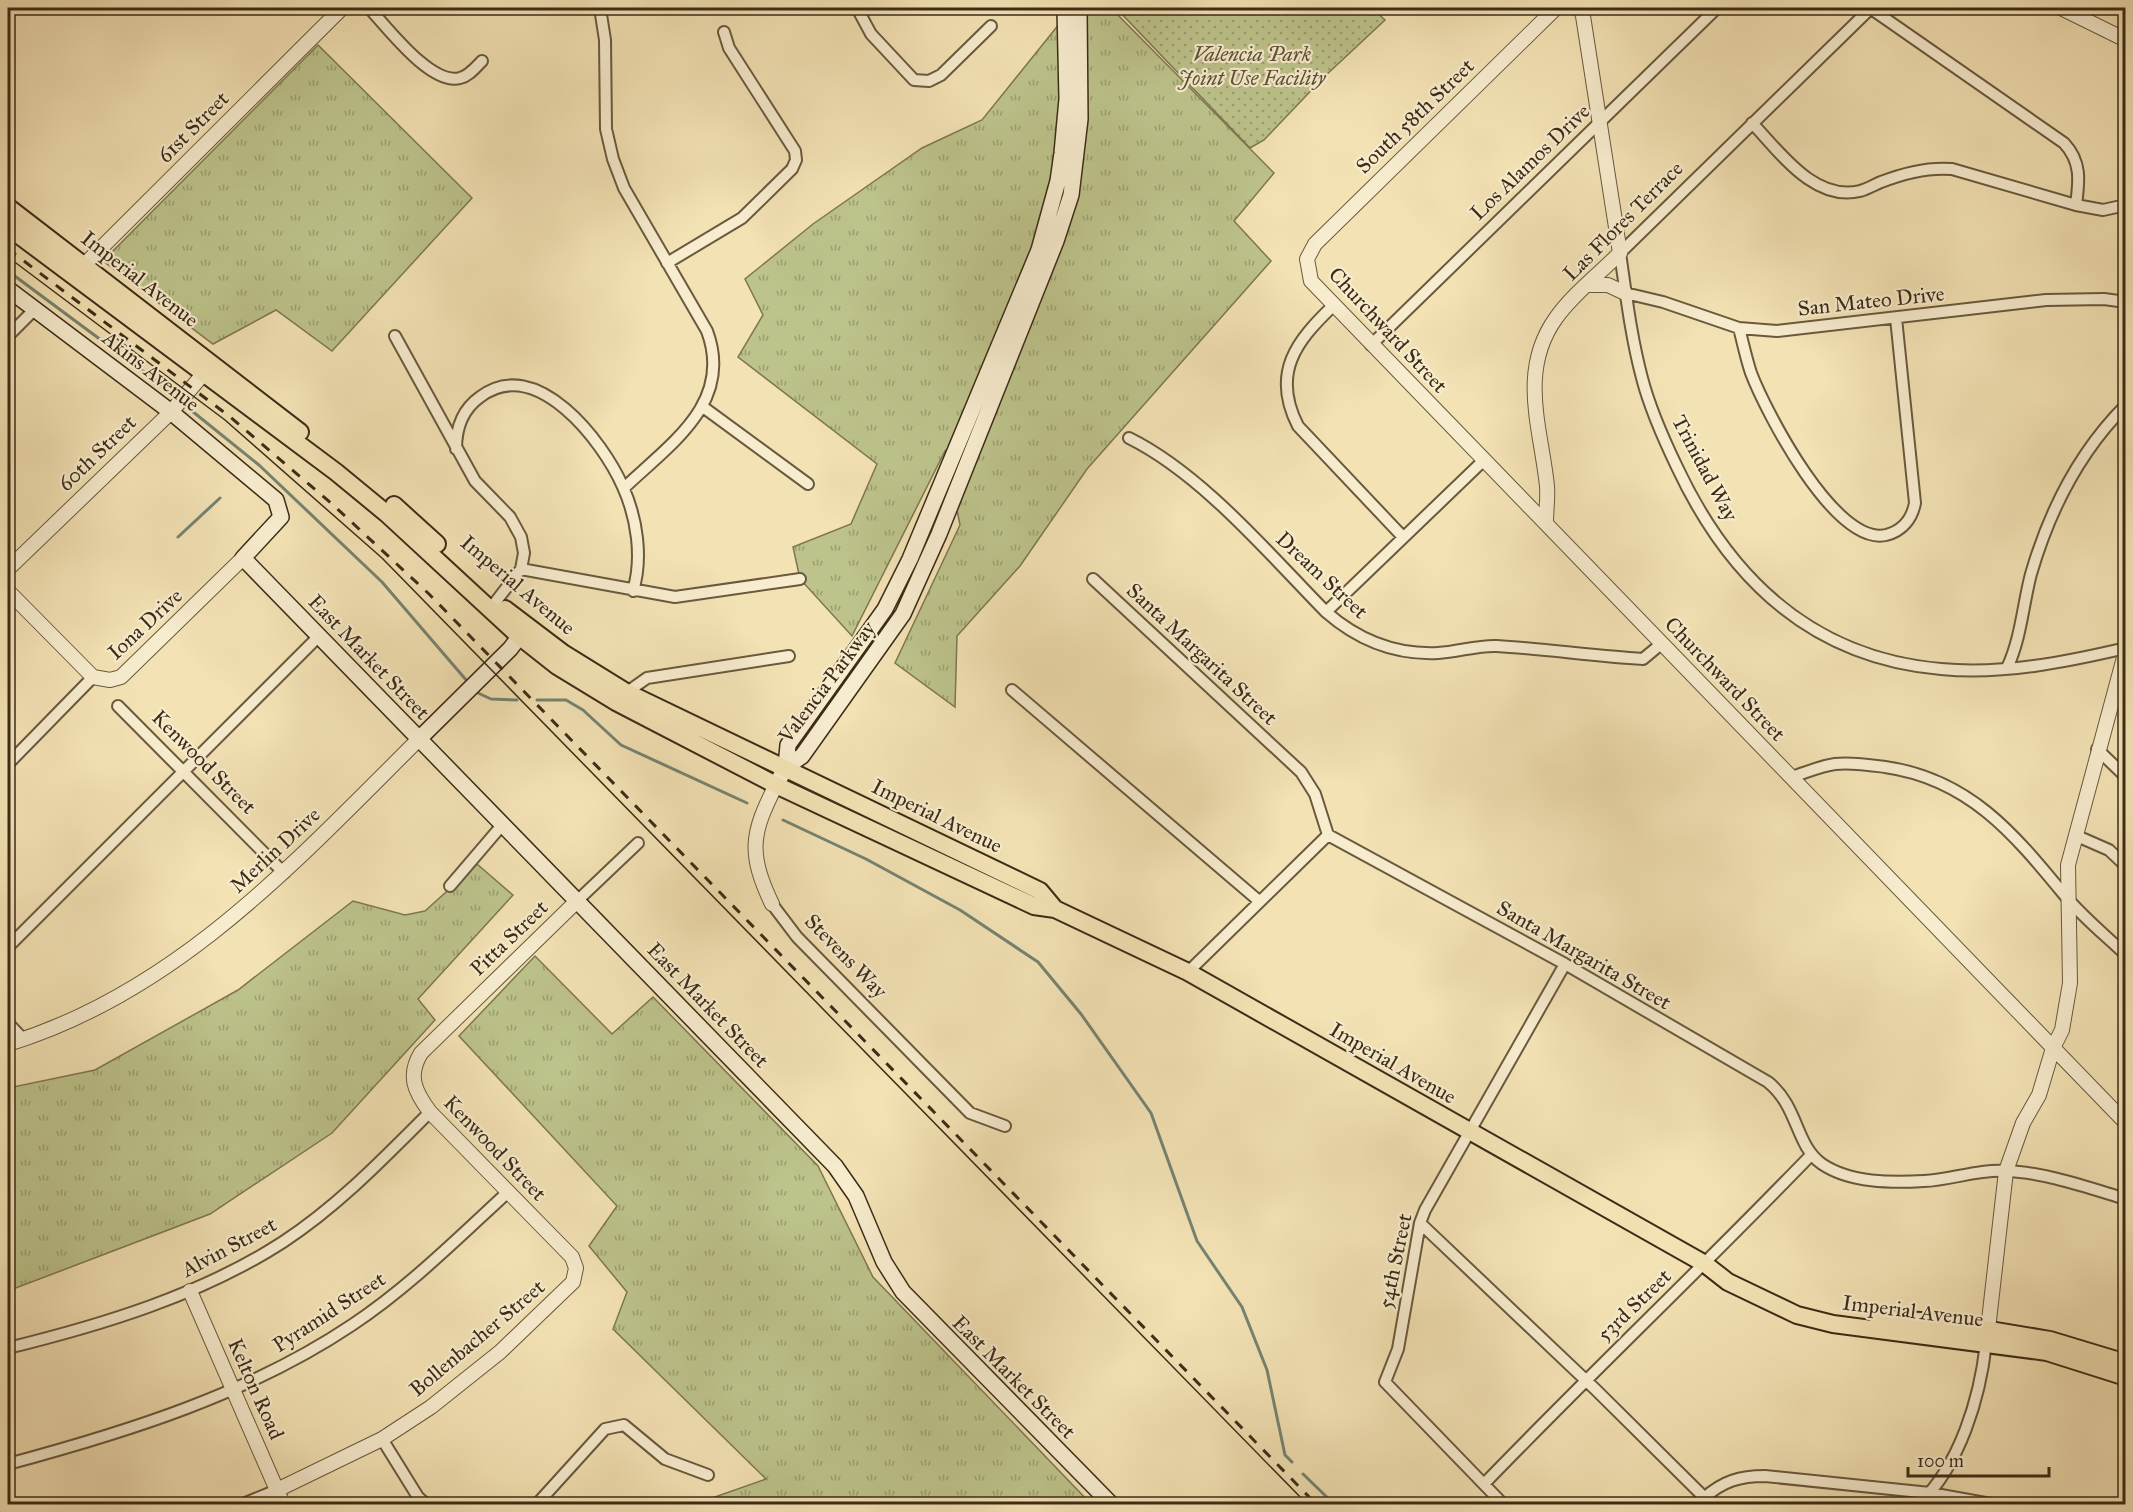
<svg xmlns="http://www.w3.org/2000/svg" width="2133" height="1512" font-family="'IM FELL Great Primer',serif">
<defs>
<pattern id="grass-tufts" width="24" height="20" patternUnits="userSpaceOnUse" patternTransform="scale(1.5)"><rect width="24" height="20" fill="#bdc38b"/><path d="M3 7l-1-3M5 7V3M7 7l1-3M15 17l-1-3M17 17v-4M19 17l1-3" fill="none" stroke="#9b9f71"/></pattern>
<pattern id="park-dots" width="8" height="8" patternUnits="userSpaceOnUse" patternTransform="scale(1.5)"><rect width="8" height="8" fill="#bdc38b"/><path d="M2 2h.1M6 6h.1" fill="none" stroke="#9b9f71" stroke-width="1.8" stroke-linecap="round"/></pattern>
</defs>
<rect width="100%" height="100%" fill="#f3e2b4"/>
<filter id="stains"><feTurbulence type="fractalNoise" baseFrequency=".00333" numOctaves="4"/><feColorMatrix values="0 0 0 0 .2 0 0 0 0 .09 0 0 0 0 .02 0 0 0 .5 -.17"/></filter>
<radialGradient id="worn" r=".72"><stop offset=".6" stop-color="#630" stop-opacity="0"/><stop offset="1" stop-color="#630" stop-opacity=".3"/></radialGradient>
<!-- grass -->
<path fill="url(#grass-tufts)" stroke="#7c7751" stroke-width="1.5" d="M 1072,8 L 1111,8 L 1274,173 L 1234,221 L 1271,261 L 1087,469 L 1020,566 L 957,636 L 955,707 L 895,663 L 960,525 L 945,451 L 852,636 L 800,579 L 793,547 L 851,524 L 877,464 L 738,357 L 763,315 L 745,279 L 813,224 L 922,148 L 982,120 Z
M 318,45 L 472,198 L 332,351 L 276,310 L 213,344 L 103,261 Z
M 477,864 L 513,895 L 418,999 L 435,1020 L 332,1133 L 210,1214 L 8,1291 L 8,1088 L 95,1070 L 238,990 L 353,901 L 405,915 L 425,911 Z
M 535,956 L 612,1034 L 653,997 L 818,1166 L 873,1277 L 1091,1504 L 695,1504 L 766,1479 L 613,1329 L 627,1292 L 589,1246 L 617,1206 L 459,1036 Z"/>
<!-- park -->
<path fill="url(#park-dots)" stroke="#7c7751" stroke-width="1.5" d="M 1116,8 L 1372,8 L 1385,20 L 1324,77 L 1264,140 L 1250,148 Z"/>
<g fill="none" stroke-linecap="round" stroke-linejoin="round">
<!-- stream -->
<path stroke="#758371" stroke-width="3" d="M 8,271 L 171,392
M 192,411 L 259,465 L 382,582 L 467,681
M 178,537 L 220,498
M 478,693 L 491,699 L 517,700
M 537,700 L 566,700 L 583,710 L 621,745 L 747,803
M 783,820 L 866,859 L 960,910 L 1038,962 L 1081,1014 L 1151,1113 L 1197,1241 L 1242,1307 L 1267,1370 L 1285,1455 L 1292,1462
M 1303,1474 L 1334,1504"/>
<defs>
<path id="minor" d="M 369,8 C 387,27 431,86 460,78 C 469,76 475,68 482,61
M 600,8 L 605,40 L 606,129 L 613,159 L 624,188 L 707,331 C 734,403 670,444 624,488
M 857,8 L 871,34 L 914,80 L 929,81 L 941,75 L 991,26
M 1870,8 L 2064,143 C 2082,162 2079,182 2076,205
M 1871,8 L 1620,253 C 1626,294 1631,337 1642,378 C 1650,409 1663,438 1677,467 C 1730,580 1813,658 1941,669 C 2002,675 2066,662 2126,648
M 1752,123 C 1780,152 1814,202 1860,191 C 1867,189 1874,185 1881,182 C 1904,173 1928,167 1952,169 L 2076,205 L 2103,210 L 2126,205
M 667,263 L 742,218 L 792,169 L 796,160 L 795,151 L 729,48 L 724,32
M 1625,293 L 1663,302 L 1739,328 L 1777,331 L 2046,300 L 2104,299 L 2126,302
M 1334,305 C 1296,341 1271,373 1298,426 L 1402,536
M 1739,328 C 1743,343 1746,358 1751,373 C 1766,412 1835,546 1886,535 C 1902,531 1912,519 1915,503 L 1896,318
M 8,336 L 35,309
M 395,336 L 475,481 L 510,517 L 521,537 L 524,553 L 521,569 L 490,609
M 1371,345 L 1717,8
M 703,407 L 808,484
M 1129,438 C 1202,474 1269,554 1326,612 C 1358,640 1395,655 1438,653 C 1458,652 1478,645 1497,646 C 1546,649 1594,656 1643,659 L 1661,644
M 456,449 C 456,428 463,409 480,397 C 536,354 603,441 623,487 C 637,518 643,558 633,591
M 521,569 L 675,597 L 800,579
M 1093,579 L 1301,772 L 1315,794 L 1328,835 L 1565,964 L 1768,1082 C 1799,1107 1795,1145 1822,1164 C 1850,1183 1892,1183 1924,1181 C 1951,1180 1978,1169 2006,1171 C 2044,1172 2089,1188 2126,1199
M 1326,612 L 1483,461
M 2007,668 C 2021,639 2023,604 2031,574 C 2049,512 2080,451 2126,405
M 1012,690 L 1259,901
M 623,695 L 647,678 L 789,656
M 118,706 L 284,873
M 2097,749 L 2126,777
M 8,764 L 93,677
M 1791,777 C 1805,773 1820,766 1835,764 C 1851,762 1870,765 1885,767 C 1970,779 2015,835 2066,897 C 2084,918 2106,936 2126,955
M 2077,836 L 2109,850 L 2126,866
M 450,886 L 503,824
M 577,901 L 638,843
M 772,904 L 797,937 L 970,1113 L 1005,1126
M 8,947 L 319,636
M 1188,972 L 1328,835
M 8,1023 L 23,1039
M 1420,1223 L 1595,1389 L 1711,1504
M 8,1348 C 102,1325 201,1295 283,1242 C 338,1206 384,1158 430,1112
M 382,1439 L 418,1497 L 426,1504
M 8,1464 C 127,1432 249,1394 352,1325 C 409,1287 458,1238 508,1192
M 1484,1484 C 1591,1373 1704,1266 1811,1155
M 1704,1498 C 1723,1481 1740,1476 1765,1476 L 1930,1493 L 1991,1504
M 243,1504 L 277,1490
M 537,1504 L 605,1429 L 624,1425 L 665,1459 L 708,1475
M 1503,1504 L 1385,1382 L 1398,1349 L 1420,1223 L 1425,1210 L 1565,964
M 1919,1504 C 1960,1465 1980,1398 1986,1343"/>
<path id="tertiary" d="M 1556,8 L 1315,244 L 1307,259 L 1311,281 L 2126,1123
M 2061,8 L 2126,40
M 78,271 L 342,8
M 1589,285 L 1608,285 L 1625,293
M 1546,523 C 1546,511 1548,498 1547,486 C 1541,428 1518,371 1556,318 C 1573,294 1599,274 1620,253 L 1583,16 L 1580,8
M 8,569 L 171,412 L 210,366
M 8,591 L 93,677 L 110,680 L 121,677 L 243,558
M 772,904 C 748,853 751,834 776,785
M 8,1044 C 178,992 297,860 419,739
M 190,1291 L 283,1504
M 1987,1338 L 2006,1171 L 2023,1123 L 2039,1095 L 2053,1048 L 2062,1030 L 2070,983 L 2068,865 L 2126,650
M 277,1490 L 382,1439 L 431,1407 L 500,1352 L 573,1282 L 576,1268 L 572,1257 L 430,1112 C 415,1092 407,1076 421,1053 L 577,901"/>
<path id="secondary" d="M 8,289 L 171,412 L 276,500 L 281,517 L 243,558 L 835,1166 L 856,1196 L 884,1262 L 903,1292 L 1111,1504
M 419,739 L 510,649 L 527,627
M 786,767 L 802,756 L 903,614 L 939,534 L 1056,241 L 1071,195 L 1080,119 L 1079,8
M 776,785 L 786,767 L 788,745 L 885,609 L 910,559 L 1039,250 L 1058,181 L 1062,153 L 1067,99 L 1065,8"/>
<path id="primary" d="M 8,207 L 300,432
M 8,227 L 336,472 L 387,514 L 519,636 L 557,666 L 616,702 L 776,785 L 1034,906 L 1055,909 L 1188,972 L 1705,1264 L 1728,1282 L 1797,1315 L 1833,1324 L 2047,1352 L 2126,1377
M 394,505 L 437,544
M 505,609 L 563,653 L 626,692 L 1040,891 L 1055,909
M 1878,1318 L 1948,1323 L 2050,1340 L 2126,1363"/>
</defs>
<!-- minor casing -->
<use href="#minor" stroke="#69593e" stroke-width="14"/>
<!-- tertiary casing -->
<use href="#tertiary" stroke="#69593e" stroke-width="16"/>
<!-- secondary casing -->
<use href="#secondary" stroke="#3b2b17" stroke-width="18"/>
<!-- primary casing -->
<use href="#primary" stroke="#3b2b17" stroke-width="20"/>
<!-- minor -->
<use href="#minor" stroke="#f7ecce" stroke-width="10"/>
<!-- tertiary -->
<use href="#tertiary" stroke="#f7ecce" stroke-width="14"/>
<!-- secondary -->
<use href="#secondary" stroke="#f7ecce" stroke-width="15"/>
<!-- primary -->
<use href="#primary" stroke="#f3e2b4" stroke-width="16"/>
<!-- tram -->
<path stroke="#3b2b17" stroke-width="1.5" d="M 8,257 L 225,420 L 382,558 L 1307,1504"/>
<!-- rail -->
<path stroke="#3b2b17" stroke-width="3" stroke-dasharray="10 10" stroke-linecap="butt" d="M 8,249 L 229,416 L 331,503 L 429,594 L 1316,1504"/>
</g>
<g text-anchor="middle" stroke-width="4.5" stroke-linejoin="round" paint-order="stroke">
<!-- park labels -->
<g font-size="21" font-style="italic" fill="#5c5134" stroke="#f7ecce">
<text x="1252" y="61">Valencia Park<tspan x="1252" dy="24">Joint Use Facility</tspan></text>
</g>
<!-- street labels -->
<g font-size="21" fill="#3b2b17" stroke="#f7ecce">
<text transform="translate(1415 116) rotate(-44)" y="7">South 58th Street</text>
<text transform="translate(193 127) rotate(-45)" y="7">61st Street</text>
<text transform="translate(1530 162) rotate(-44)" y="7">Los Alamos Drive</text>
<text transform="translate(1623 221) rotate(-45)" y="7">Las Flores Terrace</text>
<text transform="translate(140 279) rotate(38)" y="7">Imperial Avenue</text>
<text transform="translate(1871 301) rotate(-6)" y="7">San Mateo Drive</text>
<text transform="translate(1388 330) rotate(47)" y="7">Churchward Street</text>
<text transform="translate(151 371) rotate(38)" y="7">Akins Avenue</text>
<text transform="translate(97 453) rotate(-44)" y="7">60th Street</text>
<text transform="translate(1705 468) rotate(62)" y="7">Trinidad Way</text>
<text transform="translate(1322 575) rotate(43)" y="7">Dream Street</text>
<text transform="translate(518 585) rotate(40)" y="7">Imperial Avenue</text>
<text transform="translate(145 624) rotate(-43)" y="7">Iona Drive</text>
<text transform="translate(1202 654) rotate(43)" y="7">Santa Margarita Street</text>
<text transform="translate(369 657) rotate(46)" y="7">East Market Street</text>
<text transform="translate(1725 679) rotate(46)" y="7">Churchward Street</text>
<text transform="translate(827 682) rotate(-53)" y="7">Valencia Parkway</text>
<text transform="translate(204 762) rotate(45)" y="7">Kenwood Street</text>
<text transform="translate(937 816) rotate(26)" y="7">Imperial Avenue</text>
<text transform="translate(275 850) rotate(-43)" y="7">Merlin Drive</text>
<text transform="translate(509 938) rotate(-44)" y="7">Pitta Street</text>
<text transform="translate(1584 955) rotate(30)" y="7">Santa Margarita Street</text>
<text transform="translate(846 956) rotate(46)" y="7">Stevens Way</text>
<text transform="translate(708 1005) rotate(46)" y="7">East Market Street</text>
<text transform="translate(1393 1063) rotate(30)" y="7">Imperial Avenue</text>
<text transform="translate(495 1148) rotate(46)" y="7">Kenwood Street</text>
<text transform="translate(229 1247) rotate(-28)" y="7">Alvin Street</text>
<text transform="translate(1395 1261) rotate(-78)" y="7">54th Street</text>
<text transform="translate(1634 1305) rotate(-44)" y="7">53rd Street</text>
<text transform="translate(1913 1311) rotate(7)" y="7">Imperial Avenue</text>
<text transform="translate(329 1312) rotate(-33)" y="7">Pyramid Street</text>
<text transform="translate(477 1338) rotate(-40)" y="7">Bollenbacher Street</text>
<text transform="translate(1014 1377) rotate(45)" y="7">East Market Street</text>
<text transform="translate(256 1389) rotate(66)" y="7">Kelton Road</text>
</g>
</g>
<!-- margin -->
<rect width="2133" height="1512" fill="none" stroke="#f3e2b4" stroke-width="30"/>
<rect x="9" y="9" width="2115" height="1494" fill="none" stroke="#3b2b17" stroke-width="3"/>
<rect x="15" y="15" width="2103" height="1482" fill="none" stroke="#3b2b17" stroke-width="1.5"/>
<!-- scale -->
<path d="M1908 1467v9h141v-9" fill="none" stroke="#3b2b17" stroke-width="3"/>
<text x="1917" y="1467" font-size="18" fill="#3b2b17" stroke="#f7ecce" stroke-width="4.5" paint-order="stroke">100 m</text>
<rect width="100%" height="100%" filter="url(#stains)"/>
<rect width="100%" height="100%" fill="url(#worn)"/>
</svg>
